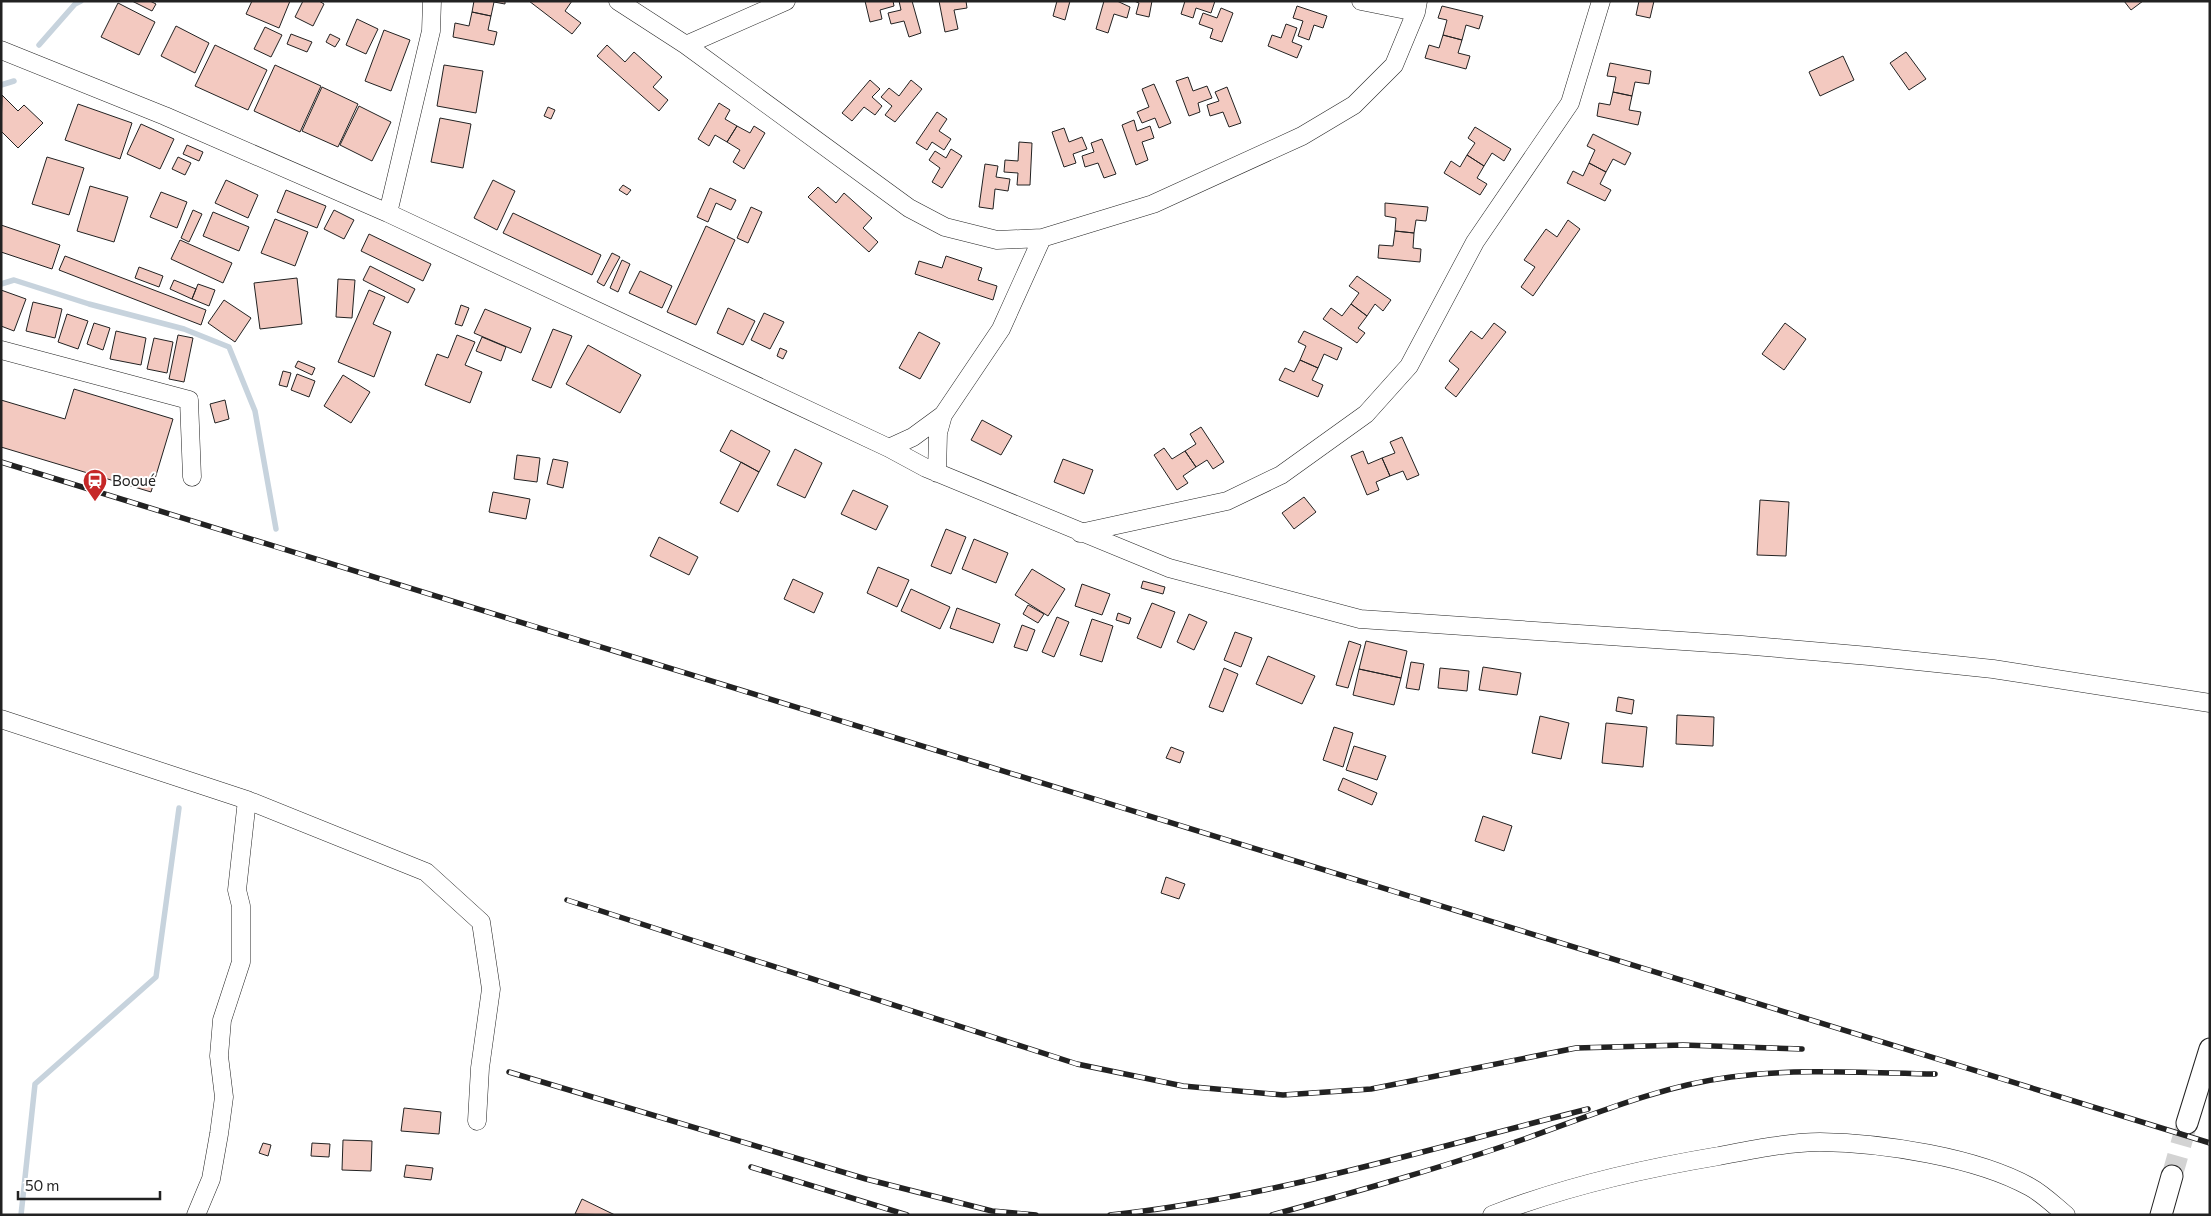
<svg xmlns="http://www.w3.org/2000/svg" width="2211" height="1216" font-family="Commissioner,sans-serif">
<rect width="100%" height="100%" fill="#fff"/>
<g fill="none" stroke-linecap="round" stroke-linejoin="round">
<!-- stream -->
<path stroke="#c7d3dd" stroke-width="5.5" d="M 39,45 L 75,4 L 81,1
M 1,85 L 14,81
M 1,284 L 14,280 L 89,304 L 184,329 L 229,347 L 255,411 L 276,529
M 21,1215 L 35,1084 L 156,977 L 179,808"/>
</g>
<!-- building -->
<path fill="#f3c9c0" stroke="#222" d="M 132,1 L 150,1 L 156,4 L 152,11 Z
M 252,1 L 290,1 L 279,28 L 246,14 Z
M 303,1 L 319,1 L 324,4 L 313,26 L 295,17 Z
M 474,1 L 505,1 L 505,4 L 494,2 L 491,16 L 472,12 Z
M 529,1 L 572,1 L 565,11 L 581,23 L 572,34 Z
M 865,1 L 893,1 L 894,6 L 880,10 L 882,19 L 870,22 Z
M 899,1 L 912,1 L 921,33 L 909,37 L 904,21 L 891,24 L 888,13 L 901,10 Z
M 939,1 L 966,1 L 967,8 L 954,10 L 958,29 L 945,32 Z
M 1057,1 L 1070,1 L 1065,20 L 1053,16 Z
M 1104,1 L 1117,1 L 1130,7 L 1127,18 L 1114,14 L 1108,33 L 1096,29 Z
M 1134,1 L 1152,1 L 1149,17 L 1136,14 L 1139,3 Z
M 1185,1 L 1215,1 L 1211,13 L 1196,8 L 1193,18 L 1181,14 Z
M 1639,1 L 1654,1 L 1650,18 L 1636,15 Z
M 2124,1 L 2143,1 L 2131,10 Z
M 118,3 L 155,22 L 139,55 L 101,37 Z
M 1297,6 L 1327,16 L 1323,28 L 1314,25 L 1309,40 L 1298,36 L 1303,21 L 1293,18 Z
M 1442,6 L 1483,16 L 1479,29 L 1466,25 L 1462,40 L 1443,35 L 1447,20 L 1438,18 Z
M 1221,8 L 1233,13 L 1222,42 L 1210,38 L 1213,29 L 1199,24 L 1203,13 L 1217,18 Z
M 472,12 L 491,16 L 488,30 L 497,32 L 494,45 L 453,37 L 455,23 L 469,26 Z
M 357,19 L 378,29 L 366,54 L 346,45 Z
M 1286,24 L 1297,28 L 1292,42 L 1302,46 L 1297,58 L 1268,46 L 1272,35 L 1281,38 Z
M 176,26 L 209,43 L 195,73 L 161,56 Z
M 265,27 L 282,35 L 271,57 L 254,49 Z
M 384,30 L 410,40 L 391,91 L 365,81 Z
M 291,34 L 312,42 L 307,52 L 287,44 Z
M 330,34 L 340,39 L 335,47 L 326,42 Z
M 1443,35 L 1462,40 L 1458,53 L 1470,56 L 1466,69 L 1425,58 L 1429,45 L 1439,48 Z
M 215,45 L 267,70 L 248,110 L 195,86 Z
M 607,45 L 625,62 L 634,52 L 662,77 L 653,87 L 668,100 L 659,111 L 597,56 Z
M 1906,52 L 1926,79 L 1909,90 L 1890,63 Z
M 1843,56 L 1854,80 L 1820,96 L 1809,72 Z
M 1610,63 L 1651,71 L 1649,84 L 1635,82 L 1632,96 L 1613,92 L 1616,77 L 1607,76 Z
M 275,65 L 321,86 L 300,132 L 254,111 Z
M 444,65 L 483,71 L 476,113 L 437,106 Z
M 1188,77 L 1193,91 L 1207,86 L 1212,98 L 1198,103 L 1200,112 L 1189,116 L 1176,81 Z
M 870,80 L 880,89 L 872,97 L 882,106 L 875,115 L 864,107 L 852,121 L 842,113 Z
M 911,80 L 922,89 L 895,122 L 885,115 L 892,106 L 881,97 L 889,88 L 899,96 Z
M 1154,84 L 1171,123 L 1159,128 L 1155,118 L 1142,123 L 1137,112 L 1149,107 L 1142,89 Z
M 322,87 L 358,104 L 338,147 L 302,131 Z
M 1227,87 L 1241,123 L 1229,127 L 1223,112 L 1210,116 L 1207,105 L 1219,101 L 1215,92 Z
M 1613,92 L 1632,96 L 1629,110 L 1641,112 L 1638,125 L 1597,116 L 1599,103 L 1610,105 Z
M 2,95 L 18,111 L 24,105 L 43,123 L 18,148 L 1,131 Z
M 719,103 L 730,110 L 725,119 L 737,126 L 727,142 L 715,135 L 709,146 L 698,139 Z
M 78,104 L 132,123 L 120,159 L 65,140 Z
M 359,106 L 391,122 L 372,161 L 340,145 Z
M 548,107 L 555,110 L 551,119 L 544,116 Z
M 937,112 L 947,119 L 939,131 L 951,139 L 944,150 L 932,142 L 927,150 L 916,143 Z
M 440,118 L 471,124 L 463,168 L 431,162 Z
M 1134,120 L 1137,131 L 1150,126 L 1154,138 L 1142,142 L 1148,160 L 1136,165 L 1122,125 Z
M 141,124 L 174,139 L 160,169 L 127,154 Z
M 737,126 L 750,133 L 754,126 L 765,133 L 744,169 L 733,162 L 740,150 L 727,142 Z
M 1475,127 L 1511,149 L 1504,161 L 1492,153 L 1484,166 L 1467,155 L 1475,143 L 1468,138 Z
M 1064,128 L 1069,142 L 1082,137 L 1087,149 L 1073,154 L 1076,163 L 1064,167 L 1052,132 Z
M 1593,134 L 1631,153 L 1625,165 L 1613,159 L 1606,172 L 1589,163 L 1595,150 L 1587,146 Z
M 1102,139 L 1116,174 L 1104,178 L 1098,163 L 1085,167 L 1082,156 L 1094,152 L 1091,143 Z
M 1019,142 L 1032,143 L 1030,185 L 1017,185 L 1018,173 L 1004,172 L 1005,160 L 1018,161 Z
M 187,145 L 203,152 L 199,161 L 183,154 Z
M 951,149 L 962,156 L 942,188 L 932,182 L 940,168 L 929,160 L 935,151 L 946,158 Z
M 1467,155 L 1484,166 L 1477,178 L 1487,184 L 1480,195 L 1444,173 L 1451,161 L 1460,167 Z
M 47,157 L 84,168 L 69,215 L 32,204 Z
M 178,157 L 191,163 L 185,175 L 172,169 Z
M 1589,163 L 1606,172 L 1600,184 L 1611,190 L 1605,201 L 1567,183 L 1573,171 L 1583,176 Z
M 985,164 L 998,166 L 996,177 L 1010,179 L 1008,191 L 995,189 L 993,209 L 979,207 Z
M 226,180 L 258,195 L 248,218 L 215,203 Z
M 493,180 L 515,191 L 497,230 L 474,218 Z
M 623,185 L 631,190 L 627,195 L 619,190 Z
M 90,186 L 128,197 L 114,242 L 77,231 Z
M 818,187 L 836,203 L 844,193 L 872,218 L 863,228 L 878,242 L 869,252 L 808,197 Z
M 710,188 L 736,200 L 731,210 L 716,203 L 708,222 L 697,217 Z
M 286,190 L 326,206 L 317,228 L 277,212 Z
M 161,192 L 187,202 L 177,228 L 150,217 Z
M 1385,203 L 1428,207 L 1426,221 L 1416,220 L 1414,233 L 1395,231 L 1396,218 L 1385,216 Z
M 751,207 L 762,212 L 748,243 L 737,238 Z
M 193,210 L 202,214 L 189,242 L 181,238 Z
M 334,210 L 354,220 L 344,239 L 324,229 Z
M 213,212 L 249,227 L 239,251 L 203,236 Z
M 513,213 L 601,255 L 592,275 L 503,233 Z
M 275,219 L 308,232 L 295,266 L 261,253 Z
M 1568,220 L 1580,229 L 1533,296 L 1521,287 L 1535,267 L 1524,260 L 1546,229 L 1557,237 Z
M 1,225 L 60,245 L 52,269 L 1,252 Z
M 706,226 L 735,240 L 696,325 L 667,312 Z
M 1395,231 L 1414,233 L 1413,248 L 1421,249 L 1420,262 L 1378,258 L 1379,245 L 1393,246 Z
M 369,234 L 431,264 L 423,281 L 361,251 Z
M 180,240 L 232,263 L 223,283 L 171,259 Z
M 612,253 L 620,257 L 604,286 L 597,282 Z
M 65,256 L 206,310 L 201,325 L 59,270 Z
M 946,256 L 982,268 L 978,280 L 997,286 L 993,300 L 915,274 L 919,261 L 942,268 Z
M 622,260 L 630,264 L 618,292 L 610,288 Z
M 370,266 L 415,289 L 408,303 L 363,280 Z
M 139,267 L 163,276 L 159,287 L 135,278 Z
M 640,271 L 672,286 L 662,308 L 629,293 Z
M 1357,276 L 1391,300 L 1383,311 L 1375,304 L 1367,316 L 1351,304 L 1359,293 L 1349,286 Z
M 297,278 L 302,324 L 260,329 L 254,283 Z
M 338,279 L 355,280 L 352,318 L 336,317 Z
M 174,280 L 196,289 L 192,299 L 170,289 Z
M 198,284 L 215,290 L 209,306 L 192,299 Z
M 1,290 L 26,299 L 14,331 L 1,326 Z
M 369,290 L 385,297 L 373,324 L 391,332 L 374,377 L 338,362 Z
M 224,300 L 251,318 L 235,342 L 208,323 Z
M 33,302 L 62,309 L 55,338 L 26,331 Z
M 1351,304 L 1367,316 L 1358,328 L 1365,333 L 1357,343 L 1323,319 L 1331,308 L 1342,316 Z
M 461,305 L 469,308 L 462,326 L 455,324 Z
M 728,308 L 755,321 L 743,345 L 717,333 Z
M 485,309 L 531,328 L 521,353 L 474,333 Z
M 764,313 L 784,322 L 770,349 L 751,340 Z
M 67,314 L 88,321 L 78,349 L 58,342 Z
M 94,323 L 110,328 L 103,350 L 87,344 Z
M 1494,323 L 1506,332 L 1456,397 L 1445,388 L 1459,369 L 1449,361 L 1471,331 L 1482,339 Z
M 1785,323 L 1806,339 L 1784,370 L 1762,354 Z
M 553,329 L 572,336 L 551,388 L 532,380 Z
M 116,331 L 146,338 L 141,365 L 110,359 Z
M 1304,331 L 1342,348 L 1337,360 L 1324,354 L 1318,368 L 1300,360 L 1306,346 L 1298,342 Z
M 919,332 L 940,343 L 920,379 L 899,368 Z
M 178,335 L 193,338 L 184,382 L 169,379 Z
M 457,335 L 475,342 L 465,365 L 482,372 L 470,403 L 425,385 L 437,354 L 448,358 Z
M 482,337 L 506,347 L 501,361 L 476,351 Z
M 154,338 L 173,342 L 167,373 L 147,369 Z
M 588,345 L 641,375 L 620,413 L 566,384 Z
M 780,348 L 787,351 L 783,359 L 777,356 Z
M 1300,360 L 1318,368 L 1312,380 L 1323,385 L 1318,397 L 1279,380 L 1285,368 L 1294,372 Z
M 298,361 L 315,368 L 312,375 L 295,367 Z
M 283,371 L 291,373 L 287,387 L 279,385 Z
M 297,374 L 315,381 L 309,397 L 291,390 Z
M 343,375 L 370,392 L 351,423 L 324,406 Z
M 74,389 L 173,419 L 151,492 L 1,447 L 1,400 L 65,419 Z
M 225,400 L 229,419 L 215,423 L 210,404 Z
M 982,420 L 1012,436 L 1001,455 L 971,440 Z
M 1201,427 L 1224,462 L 1213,469 L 1207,460 L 1196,467 L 1185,451 L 1196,444 L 1190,434 Z
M 731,430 L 770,451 L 759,472 L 720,451 Z
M 1402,437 L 1419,475 L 1407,480 L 1403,471 L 1390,476 L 1382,458 L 1395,453 L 1390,442 Z
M 1164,448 L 1172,459 L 1185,451 L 1196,467 L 1183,476 L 1188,483 L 1177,490 L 1154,455 Z
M 795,449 L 822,463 L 805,498 L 777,485 Z
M 1363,451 L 1368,464 L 1382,458 L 1390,476 L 1376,482 L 1379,490 L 1367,495 L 1351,456 Z
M 517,455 L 540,458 L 537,482 L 514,479 Z
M 553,459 L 568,462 L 563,488 L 547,484 Z
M 1063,459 L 1093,470 L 1084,494 L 1054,482 Z
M 741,462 L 759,472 L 738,512 L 720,503 Z
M 853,490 L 888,506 L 876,530 L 841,514 Z
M 493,492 L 530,499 L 526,519 L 489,512 Z
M 1304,497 L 1316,512 L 1294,529 L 1282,513 Z
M 1760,500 L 1789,502 L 1786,556 L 1757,555 Z
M 946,529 L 966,537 L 951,574 L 931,566 Z
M 659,537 L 698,557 L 689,575 L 650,556 Z
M 974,539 L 1008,553 L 996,583 L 962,569 Z
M 878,567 L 909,580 L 897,607 L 867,593 Z
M 1032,569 L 1065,589 L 1048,616 L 1015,595 Z
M 793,579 L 823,593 L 814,613 L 784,599 Z
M 1143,581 L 1165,587 L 1163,594 L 1141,588 Z
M 1082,584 L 1110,594 L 1102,615 L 1075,606 Z
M 911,589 L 950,607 L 940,629 L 901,611 Z
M 1152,603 L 1175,612 L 1161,648 L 1137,638 Z
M 1028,605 L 1044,614 L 1038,623 L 1023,614 Z
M 957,608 L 1000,624 L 993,643 L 950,628 Z
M 1118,613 L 1131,618 L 1129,624 L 1116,620 Z
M 1189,614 L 1207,622 L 1194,650 L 1177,642 Z
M 1057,617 L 1069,622 L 1054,657 L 1042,652 Z
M 1092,619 L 1113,626 L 1102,662 L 1080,655 Z
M 1022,625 L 1035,630 L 1027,651 L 1014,647 Z
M 1235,632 L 1252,638 L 1241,667 L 1224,660 Z
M 1349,641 L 1361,645 L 1348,688 L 1336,685 Z
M 1366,641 L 1407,651 L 1401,678 L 1359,669 Z
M 1268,656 L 1315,676 L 1302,704 L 1256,684 Z
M 1411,662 L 1424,664 L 1419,690 L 1406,688 Z
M 1483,667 L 1521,673 L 1517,695 L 1479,690 Z
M 1224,668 L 1238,674 L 1223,712 L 1209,707 Z
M 1440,668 L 1469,671 L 1467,691 L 1438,688 Z
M 1359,669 L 1401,678 L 1394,705 L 1353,695 Z
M 1618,697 L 1634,700 L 1632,714 L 1616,711 Z
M 1677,715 L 1714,717 L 1713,746 L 1676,744 Z
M 1540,716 L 1569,723 L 1561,759 L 1532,753 Z
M 1606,723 L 1647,727 L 1643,767 L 1602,763 Z
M 1334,727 L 1353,733 L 1343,767 L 1323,760 Z
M 1354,746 L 1386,756 L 1377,780 L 1346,770 Z
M 1171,747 L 1184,752 L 1180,763 L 1166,758 Z
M 1343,778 L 1377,793 L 1372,805 L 1338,790 Z
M 1483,816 L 1512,826 L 1504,851 L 1475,841 Z
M 1166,877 L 1185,884 L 1179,899 L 1161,893 Z
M 404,1108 L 441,1112 L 439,1134 L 401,1131 Z
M 343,1140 L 372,1141 L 371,1171 L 342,1170 Z
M 263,1143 L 271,1145 L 268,1156 L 259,1153 Z
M 312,1143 L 330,1144 L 329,1157 L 311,1156 Z
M 406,1165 L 433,1168 L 431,1180 L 404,1177 Z
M 582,1199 L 615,1215 L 575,1214 Z"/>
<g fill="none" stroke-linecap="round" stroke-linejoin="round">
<!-- tertiary-tunnel -->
<path stroke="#d3d3d3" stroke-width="21" stroke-dasharray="21 11" stroke-linecap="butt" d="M 2172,1176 L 2187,1123"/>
<defs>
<path id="minor" d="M 618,1 L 686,45 L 909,208 L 945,227 L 997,240 L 1042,238 L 1153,204 L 1302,136 L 1354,105 L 1394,65 L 1416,12 L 1418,1
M 1361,1 L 1416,12
M 686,45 L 786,1
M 1,50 L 165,116 L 388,213 L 889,448 L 926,468 L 1169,568 L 1360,619 L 1742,645 L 1869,656 L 1993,669 L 2210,703
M 388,213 L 431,31 L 432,1
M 1,350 L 189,400 L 192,477
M 889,448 L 913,437 L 943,415 L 1001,329 L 1042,238
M 937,473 L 938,433 L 943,415
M 1080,533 L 1227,501 L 1281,475 L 1366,414 L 1409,366 L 1475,242 L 1570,103 L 1601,1
M 1,719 L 247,800 L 426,872 L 481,922 L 491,989 L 480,1068 L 477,1121
M 196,1215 L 211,1179 L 219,1134 L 224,1097 L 219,1056 L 222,1020 L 241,962 L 241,906 L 237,890 L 247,800
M 1492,1215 C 1566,1186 1641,1169 1719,1156 C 1750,1150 1790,1142 1820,1142 C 1883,1143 1976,1157 2030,1187 C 2043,1194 2055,1206 2066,1215"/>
<path id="tertiary" d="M 2187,1123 L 2210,1049
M 2161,1215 L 2172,1176"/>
</defs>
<!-- minor casing -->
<use href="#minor" stroke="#222" stroke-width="19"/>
<!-- tertiary casing -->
<use href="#tertiary" stroke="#222" stroke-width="23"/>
<!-- minor -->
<use href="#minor" stroke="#fff" stroke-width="18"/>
<!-- tertiary -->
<use href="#tertiary" stroke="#fff" stroke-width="21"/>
<defs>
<path id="rail" d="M 1,462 L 2210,1143
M 567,900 L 1077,1064 L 1183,1086 L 1283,1095 L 1371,1089 L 1576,1048 L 1683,1045 L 1802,1049
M 509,1072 L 866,1179 L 992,1211 L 1036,1215
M 751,1167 L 907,1215
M 1110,1215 C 1271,1198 1431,1148 1588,1109
M 1272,1215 C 1351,1193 1430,1171 1507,1145 C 1581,1120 1653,1087 1731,1077 C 1796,1068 1869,1073 1935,1074"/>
</defs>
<!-- rail casing -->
<use href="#rail" stroke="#222" stroke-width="5.5"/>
<!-- rail -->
<use href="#rail" stroke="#fff" stroke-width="4" stroke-dasharray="11" stroke-linecap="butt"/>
</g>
<!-- icons -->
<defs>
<symbol id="station-pin" viewBox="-11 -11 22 30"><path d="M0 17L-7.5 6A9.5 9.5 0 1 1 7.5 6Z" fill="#c62828" stroke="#fff"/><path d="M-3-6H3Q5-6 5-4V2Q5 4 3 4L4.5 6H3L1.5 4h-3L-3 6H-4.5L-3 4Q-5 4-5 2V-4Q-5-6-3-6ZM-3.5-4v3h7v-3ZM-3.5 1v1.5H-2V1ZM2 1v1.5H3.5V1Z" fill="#fff"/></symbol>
</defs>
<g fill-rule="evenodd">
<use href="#station-pin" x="81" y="467" width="28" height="38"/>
</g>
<g text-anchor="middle" stroke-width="4" stroke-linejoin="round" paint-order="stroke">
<!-- poi labels -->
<g font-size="15" fill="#222" stroke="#fff" text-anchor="start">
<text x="112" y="486">Booué</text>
</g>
</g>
<!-- border -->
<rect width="2211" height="1216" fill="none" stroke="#222222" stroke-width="5"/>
<!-- scale -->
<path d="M18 1191v8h142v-8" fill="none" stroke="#222222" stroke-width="2.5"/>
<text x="25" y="1191" font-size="15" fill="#222222" stroke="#ffffff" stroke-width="4" paint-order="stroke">50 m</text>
</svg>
